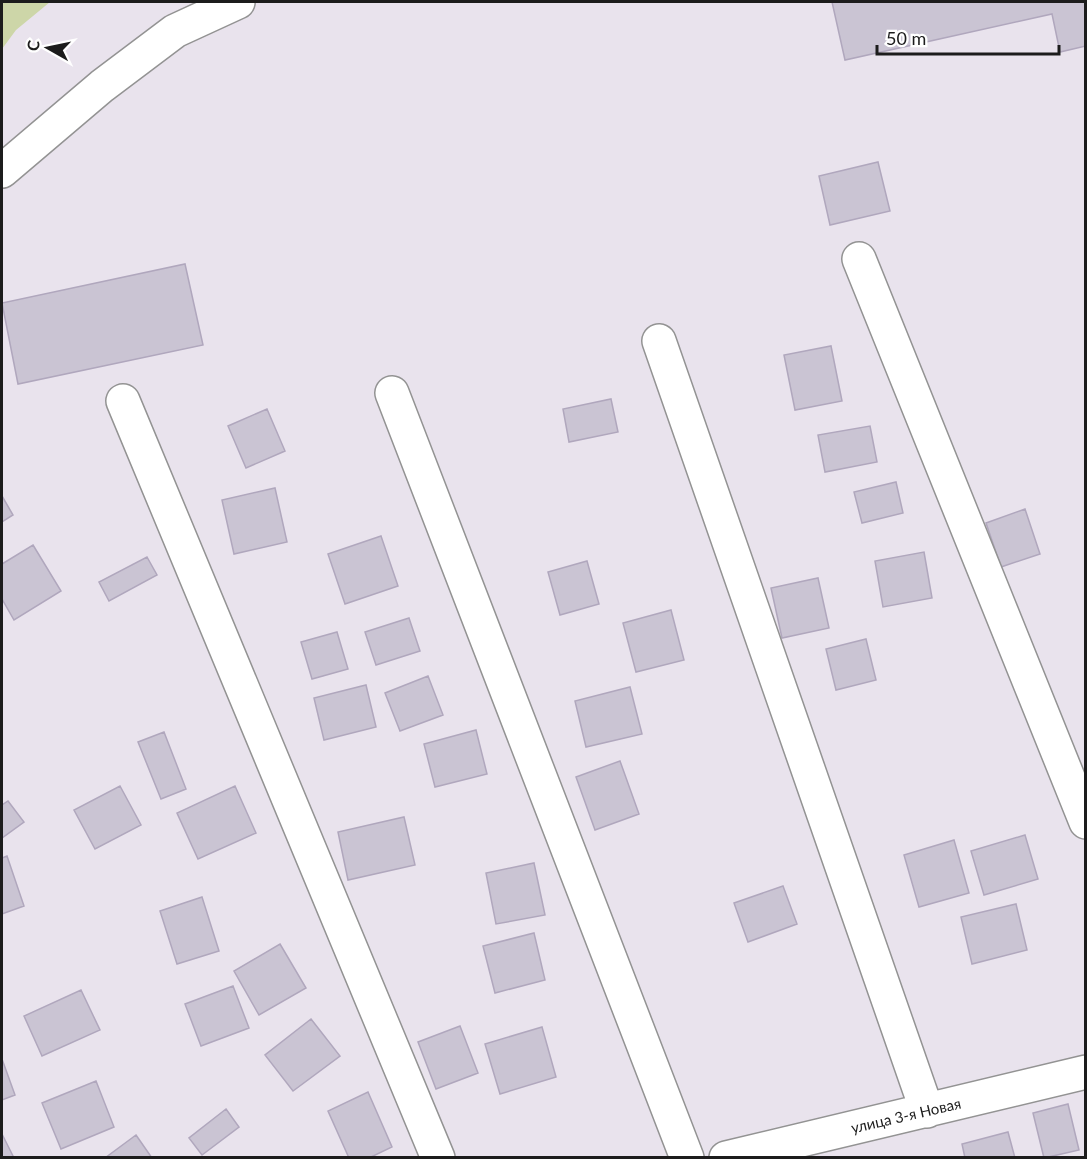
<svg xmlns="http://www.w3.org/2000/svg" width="1087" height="1159" font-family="Lato,sans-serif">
<rect width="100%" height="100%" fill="#e9e3ed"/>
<!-- water -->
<path fill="#cdd6a8" d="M 2,2 L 50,2 L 16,30 L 2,49 Z"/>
<!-- building -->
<path fill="#cac4d3" stroke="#b0a7bd" stroke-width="1.5" d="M 832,2 L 1086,2 L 1086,46 L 1060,52 L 1052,14 L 845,60 Z
M 878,162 L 890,211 L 830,225 L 819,176 Z
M 185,264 L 203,345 L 18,384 L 2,303 Z
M 831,346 L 842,401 L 795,410 L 784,355 Z
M 611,399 L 618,432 L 569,442 L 563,409 Z
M 267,409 L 285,451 L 246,468 L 228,426 Z
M 870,426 L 877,462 L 825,472 L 818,435 Z
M 896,482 L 903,513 L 862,523 L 854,492 Z
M 275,488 L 287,542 L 234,554 L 222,500 Z
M 2,496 L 13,515 L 2,522 Z
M 1025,509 L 1040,554 L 1001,567 L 986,523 Z
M 381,536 L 398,586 L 345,604 L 328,554 Z
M 33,545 L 61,591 L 14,620 L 2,599 L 2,564 Z
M 924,552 L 932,598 L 883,607 L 875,561 Z
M 147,557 L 157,575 L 109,601 L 99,582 Z
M 587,561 L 599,604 L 560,615 L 548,572 Z
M 818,578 L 829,628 L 782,638 L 771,588 Z
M 671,610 L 684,660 L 636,672 L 623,623 Z
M 409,618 L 420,651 L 376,665 L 365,632 Z
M 337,632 L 348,669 L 312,679 L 301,642 Z
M 866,639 L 876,680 L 836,690 L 826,649 Z
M 428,676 L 443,715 L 400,731 L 385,693 Z
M 366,685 L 376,727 L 324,740 L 314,698 Z
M 630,687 L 642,734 L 586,747 L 575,701 Z
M 476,730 L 487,774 L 435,787 L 424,744 Z
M 164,732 L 186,789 L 161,799 L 138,742 Z
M 620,761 L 639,814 L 595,830 L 576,777 Z
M 120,786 L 141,825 L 95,849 L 74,810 Z
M 235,786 L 256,833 L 198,859 L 177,813 Z
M 8,801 L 24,822 L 2,838 L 2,805 Z
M 404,817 L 415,865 L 348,880 L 338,832 Z
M 1025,835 L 1038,879 L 984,895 L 971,851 Z
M 954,840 L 969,893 L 919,907 L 904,855 Z
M 7,856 L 24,906 L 2,914 L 2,858 Z
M 534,863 L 545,915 L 496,924 L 486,873 Z
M 783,886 L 797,924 L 748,942 L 734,903 Z
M 202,897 L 219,951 L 177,964 L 160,911 Z
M 1016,904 L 1027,950 L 972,964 L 961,917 Z
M 534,933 L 545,980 L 495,993 L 483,946 Z
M 280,944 L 306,988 L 259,1015 L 234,971 Z
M 233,986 L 249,1028 L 201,1046 L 185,1004 Z
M 81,990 L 100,1030 L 42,1056 L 24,1016 Z
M 311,1019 L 340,1056 L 293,1091 L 265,1055 Z
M 460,1026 L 478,1073 L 436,1089 L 418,1042 Z
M 542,1027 L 556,1077 L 500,1094 L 485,1044 Z
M 2,1059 L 15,1095 L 2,1100 Z
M 96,1081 L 114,1127 L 61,1149 L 42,1103 Z
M 368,1092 L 392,1147 L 369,1158 L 349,1158 L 328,1111 Z
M 1068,1104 L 1079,1150 L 1044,1158 L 1033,1113 Z
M 226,1109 L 239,1127 L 202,1155 L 189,1138 Z
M 1008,1132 L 1015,1158 L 965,1158 L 962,1144 Z
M 2,1134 L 14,1158 L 2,1158 Z
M 136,1135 L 152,1158 L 105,1158 Z"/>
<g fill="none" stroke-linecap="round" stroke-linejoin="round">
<defs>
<path id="minor" d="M 2,171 L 102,86 L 175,31 L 238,2
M 859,259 L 1086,822
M 659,341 L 927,1111
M 392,393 L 687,1158
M 123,401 L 438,1158
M 726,1158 L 1086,1072"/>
</defs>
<!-- minor casing -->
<use href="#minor" stroke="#939393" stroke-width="36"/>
<!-- minor -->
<use href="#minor" stroke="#fff" stroke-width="33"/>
</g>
<g text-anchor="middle" stroke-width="4.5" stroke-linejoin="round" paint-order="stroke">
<!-- street labels -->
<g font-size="15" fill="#1c1c1c" stroke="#fff">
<text transform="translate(906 1116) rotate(-13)" y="5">улица 3-я Новая</text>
</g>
</g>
<!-- border -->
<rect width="1087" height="1159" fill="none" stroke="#1c1c1c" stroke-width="6"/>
<!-- north arrow -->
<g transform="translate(48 48) rotate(279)" stroke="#ffffff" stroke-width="4.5" paint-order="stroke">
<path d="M0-4.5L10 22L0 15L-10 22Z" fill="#1c1c1c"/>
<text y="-9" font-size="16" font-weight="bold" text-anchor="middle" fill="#1c1c1c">С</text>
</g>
<!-- scale -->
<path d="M877 45v9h182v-9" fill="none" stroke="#1c1c1c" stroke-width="3"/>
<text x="886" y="45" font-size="18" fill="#1c1c1c" stroke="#ffffff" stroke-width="4.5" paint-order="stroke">50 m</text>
</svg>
